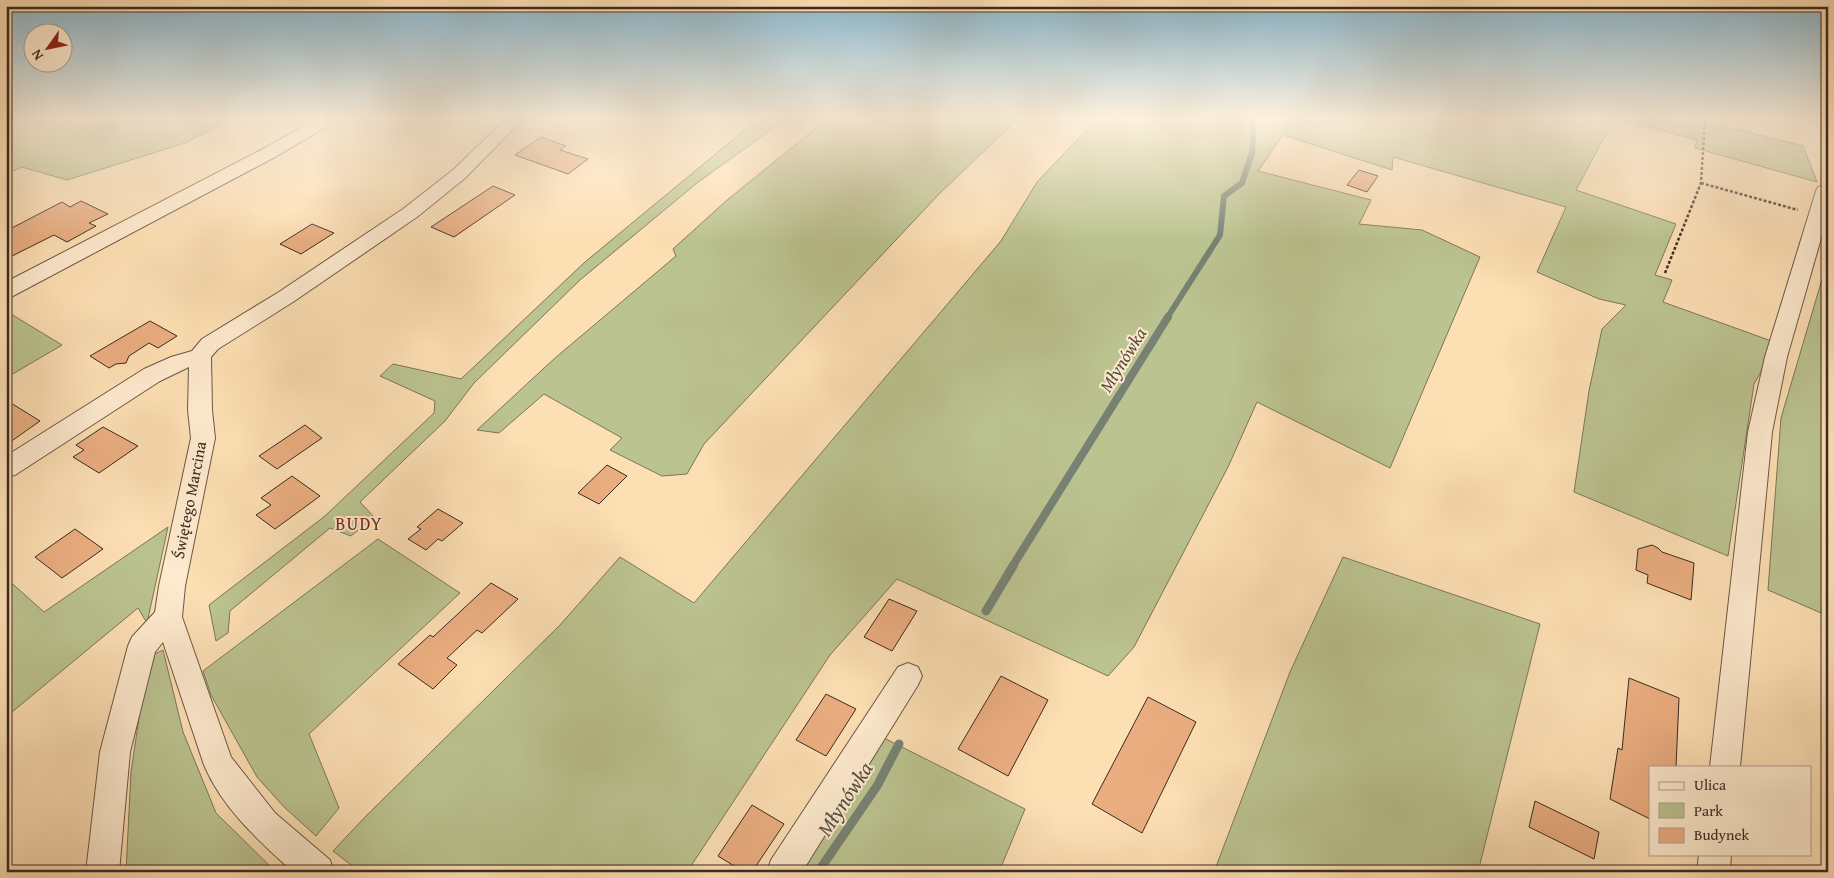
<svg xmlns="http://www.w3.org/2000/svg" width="1834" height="878" font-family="'Gentium Book Plus',serif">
<rect width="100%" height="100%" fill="#fddfb4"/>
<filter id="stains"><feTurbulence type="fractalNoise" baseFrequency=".004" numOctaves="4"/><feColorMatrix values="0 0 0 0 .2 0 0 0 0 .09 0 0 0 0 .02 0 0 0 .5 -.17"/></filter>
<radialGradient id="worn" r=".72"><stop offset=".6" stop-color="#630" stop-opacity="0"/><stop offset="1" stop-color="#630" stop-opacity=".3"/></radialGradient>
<!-- green -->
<path fill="#bbc390" stroke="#7b7658" d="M 6,119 L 232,119 L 185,143 L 67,180 L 22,167 L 6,174 Z
M 740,119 L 786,119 L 697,183 L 580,280 L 474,383 L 445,421 L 360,502 L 374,517 L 351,536 L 330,528 L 230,611 L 228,633 L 216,641 L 209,605 L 325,516 L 434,413 L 435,401 L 380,376 L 393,364 L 461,379 L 585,262 L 753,123 Z
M 827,119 L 1018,119 L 941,192 L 704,444 L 687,474 L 662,476 L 610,450 L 622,438 L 544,394 L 499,433 L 477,430 L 555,358 L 676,256 L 673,249 L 726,201 Z
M 1097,119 L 1614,119 L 1576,190 L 1676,224 L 1655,275 L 1672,280 L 1663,302 L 1777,343 L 1754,384 L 1728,556 L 1574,492 L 1589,391 L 1602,329 L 1626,305 L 1599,299 L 1537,272 L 1566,207 L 1393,157 L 1392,170 L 1283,135 L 1258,171 L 1371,200 L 1359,224 L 1422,230 L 1480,257 L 1390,468 L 1257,402 L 1228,467 L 1134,647 L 1108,676 L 897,579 L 830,655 L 687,872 L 360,872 L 333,851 L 366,816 L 560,625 L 620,557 L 694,603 L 1001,241 L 1037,182 Z
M 1619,119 L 1700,119 L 1700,120 L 1803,146 L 1817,182 L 1695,148 L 1697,140 Z
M 1805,120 L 1828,119 L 1828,158 L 1820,129 Z
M 1828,259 L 1828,616 L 1768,590 L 1781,418 Z
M 6,311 L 62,345 L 6,378 Z
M 168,527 L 147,623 L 138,608 L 6,717 L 6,578 L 44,612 Z
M 378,539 L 460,593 L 309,734 L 339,808 L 316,836 L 284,807 L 257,777 L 211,695 L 203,671 Z
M 1343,557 L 1540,624 L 1478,872 L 1214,872 L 1290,672 Z
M 163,650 L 183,732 L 216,813 L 276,872 L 126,872 L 131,772 L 148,657 Z
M 880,736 L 1025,809 L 999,872 L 790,872 Z"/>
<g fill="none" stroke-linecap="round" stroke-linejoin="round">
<!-- stream-far2 -->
<path stroke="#778273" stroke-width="6" d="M 1167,318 L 1220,235 L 1224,196 L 1242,183 L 1252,153 L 1254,119"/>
<!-- stream-far1 -->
<path stroke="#778273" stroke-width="8" d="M 1012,567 L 1168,317"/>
<!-- stream -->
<path stroke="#778273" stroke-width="9" d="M 986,611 L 1013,566
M 818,872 L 877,786 L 899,744"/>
</g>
<!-- building -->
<path fill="#ebae81" stroke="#3b2a21" d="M 541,137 L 566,146 L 560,150 L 588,159 L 568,174 L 515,155 Z
M 1359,170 L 1378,176 L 1367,192 L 1347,185 Z
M 493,186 L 515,195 L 454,237 L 431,227 Z
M 81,201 L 108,214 L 89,223 L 96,226 L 67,242 L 54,235 L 6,259 L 6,231 L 62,202 L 70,207 Z
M 312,224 L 334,233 L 301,254 L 280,244 Z
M 150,321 L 177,336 L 158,348 L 149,343 L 129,356 L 126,363 L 116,364 L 109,368 L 90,356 Z
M 6,400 L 40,421 L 6,445 Z
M 305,425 L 322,438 L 277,469 L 259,456 Z
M 103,427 L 138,446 L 99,473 L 73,457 L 84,450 L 76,445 Z
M 607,465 L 627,476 L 599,504 L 578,493 Z
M 292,476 L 320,496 L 275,529 L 256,515 L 271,505 L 261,498 Z
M 438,509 L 463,523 L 442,541 L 438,539 L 426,550 L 408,539 L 421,529 L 417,527 Z
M 75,529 L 103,549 L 62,578 L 35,557 Z
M 1652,545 L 1658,548 L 1662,552 L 1694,563 L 1691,600 L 1647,583 L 1648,575 L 1636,570 L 1638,549 Z
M 491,583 L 518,599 L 482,633 L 477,630 L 447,658 L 457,665 L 433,689 L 398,664 L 430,635 L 433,637 Z
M 889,599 L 917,611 L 892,651 L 864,637 Z
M 1001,676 L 1048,700 L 1008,776 L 958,749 Z
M 1629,678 L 1679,698 L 1676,767 L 1650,767 L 1650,819 L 1610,799 L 1618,748 L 1622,750 Z
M 826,694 L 856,709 L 826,756 L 796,740 Z
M 1148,697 L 1196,722 L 1142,833 L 1092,804 Z
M 1535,801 L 1599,832 L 1594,859 L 1529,827 Z
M 752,805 L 784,824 L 752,872 L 744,872 L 718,856 Z"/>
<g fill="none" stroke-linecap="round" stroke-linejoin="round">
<defs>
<path id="minor" d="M 316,119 L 335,119 L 333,123 L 275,157 L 13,296 L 6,298 L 6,282 L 263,149 Z
M 506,119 L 523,119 L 465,178 L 417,217 L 293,302 L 218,349 L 211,357 L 212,410 L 215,438 L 185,586 L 182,617 L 231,757 L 275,813 L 330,860 L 334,872 L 293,872 C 259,841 222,808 204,765 L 163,642 L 155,652 L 130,752 L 119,872 L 86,872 L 100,752 L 128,646 L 132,637 L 155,612 L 159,586 L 191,438 L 188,410 L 189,367 L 160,381 L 15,475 L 6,477 L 6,456 L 144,369 L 171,357 L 192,351 L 202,339 L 279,292 L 403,209 L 453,170 Z
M 1825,185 L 1828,186 L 1828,214 L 1787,357 L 1772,432 L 1740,767 L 1710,767 L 1748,432 L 1765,357 L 1816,191 L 1818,187 Z
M 908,663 L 918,667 L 922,676 L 918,685 L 802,872 L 767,872 L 771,860 L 898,667 Z
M 1699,854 L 1731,854 L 1730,872 L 1697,872 Z"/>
</defs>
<!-- minor casing -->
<use href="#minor" stroke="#6c5746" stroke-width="2"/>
<!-- path -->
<path stroke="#3b2a21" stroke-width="2.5" stroke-dasharray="3 2" stroke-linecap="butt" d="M 1701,183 L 1798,210
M 1665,273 L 1701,183 L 1705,119"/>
<!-- minor -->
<use href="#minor" fill="#feeace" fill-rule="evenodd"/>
</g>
<!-- sky -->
<linearGradient id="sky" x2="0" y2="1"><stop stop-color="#8bb8cf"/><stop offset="0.49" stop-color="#fef1dd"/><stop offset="1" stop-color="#fef1dd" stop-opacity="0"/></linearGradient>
<rect width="1834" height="241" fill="url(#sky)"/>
<g text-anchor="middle" stroke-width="4" stroke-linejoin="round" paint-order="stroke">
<!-- street labels -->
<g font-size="16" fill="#3b2a21" stroke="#feeace">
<text transform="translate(189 500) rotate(-79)" y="6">Świętego Marcina</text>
</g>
<!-- water labels -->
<g font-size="18" font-style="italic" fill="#544f43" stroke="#feeace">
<text transform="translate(1123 360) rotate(-58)" y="6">Młynówka</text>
</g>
<!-- neighbourhood labels -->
<g font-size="18" letter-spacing="1" fill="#7a1f14" stroke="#feeace">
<text x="359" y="530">BUDY</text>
</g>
<!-- near-water labels -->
<g font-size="21" font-style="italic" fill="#544f43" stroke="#feeace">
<text transform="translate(845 799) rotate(-57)" y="7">Młynówka</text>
</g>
</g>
<!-- margin -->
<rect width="1834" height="878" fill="none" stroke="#fddfb4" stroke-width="25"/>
<rect x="8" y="8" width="1819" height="863" fill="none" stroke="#3b2a21" stroke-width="2.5"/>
<rect x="12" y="12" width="1809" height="853" fill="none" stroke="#3b2a21"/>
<!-- legend -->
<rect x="1649" y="766" width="162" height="90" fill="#feeace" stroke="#b09d89"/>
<rect x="1659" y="782" width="25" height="8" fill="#feeace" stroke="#b09d89"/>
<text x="1694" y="790" font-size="15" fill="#3b2a21">Ulica</text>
<rect x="1659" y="803" width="25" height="15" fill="#bbc390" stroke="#b09d89"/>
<text x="1694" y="816" font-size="15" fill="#3b2a21">Park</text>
<rect x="1659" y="828" width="25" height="15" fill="#ebae81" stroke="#b09d89"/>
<text x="1694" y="840" font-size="15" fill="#3b2a21">Budynek</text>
<!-- north arrow -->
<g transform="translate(48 48) rotate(237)"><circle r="24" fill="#feeace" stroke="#b09d89"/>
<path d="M0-4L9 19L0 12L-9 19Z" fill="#8f2418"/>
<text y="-8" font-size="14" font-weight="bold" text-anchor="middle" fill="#3b2a21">N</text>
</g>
<rect width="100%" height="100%" filter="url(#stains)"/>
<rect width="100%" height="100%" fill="url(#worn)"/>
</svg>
